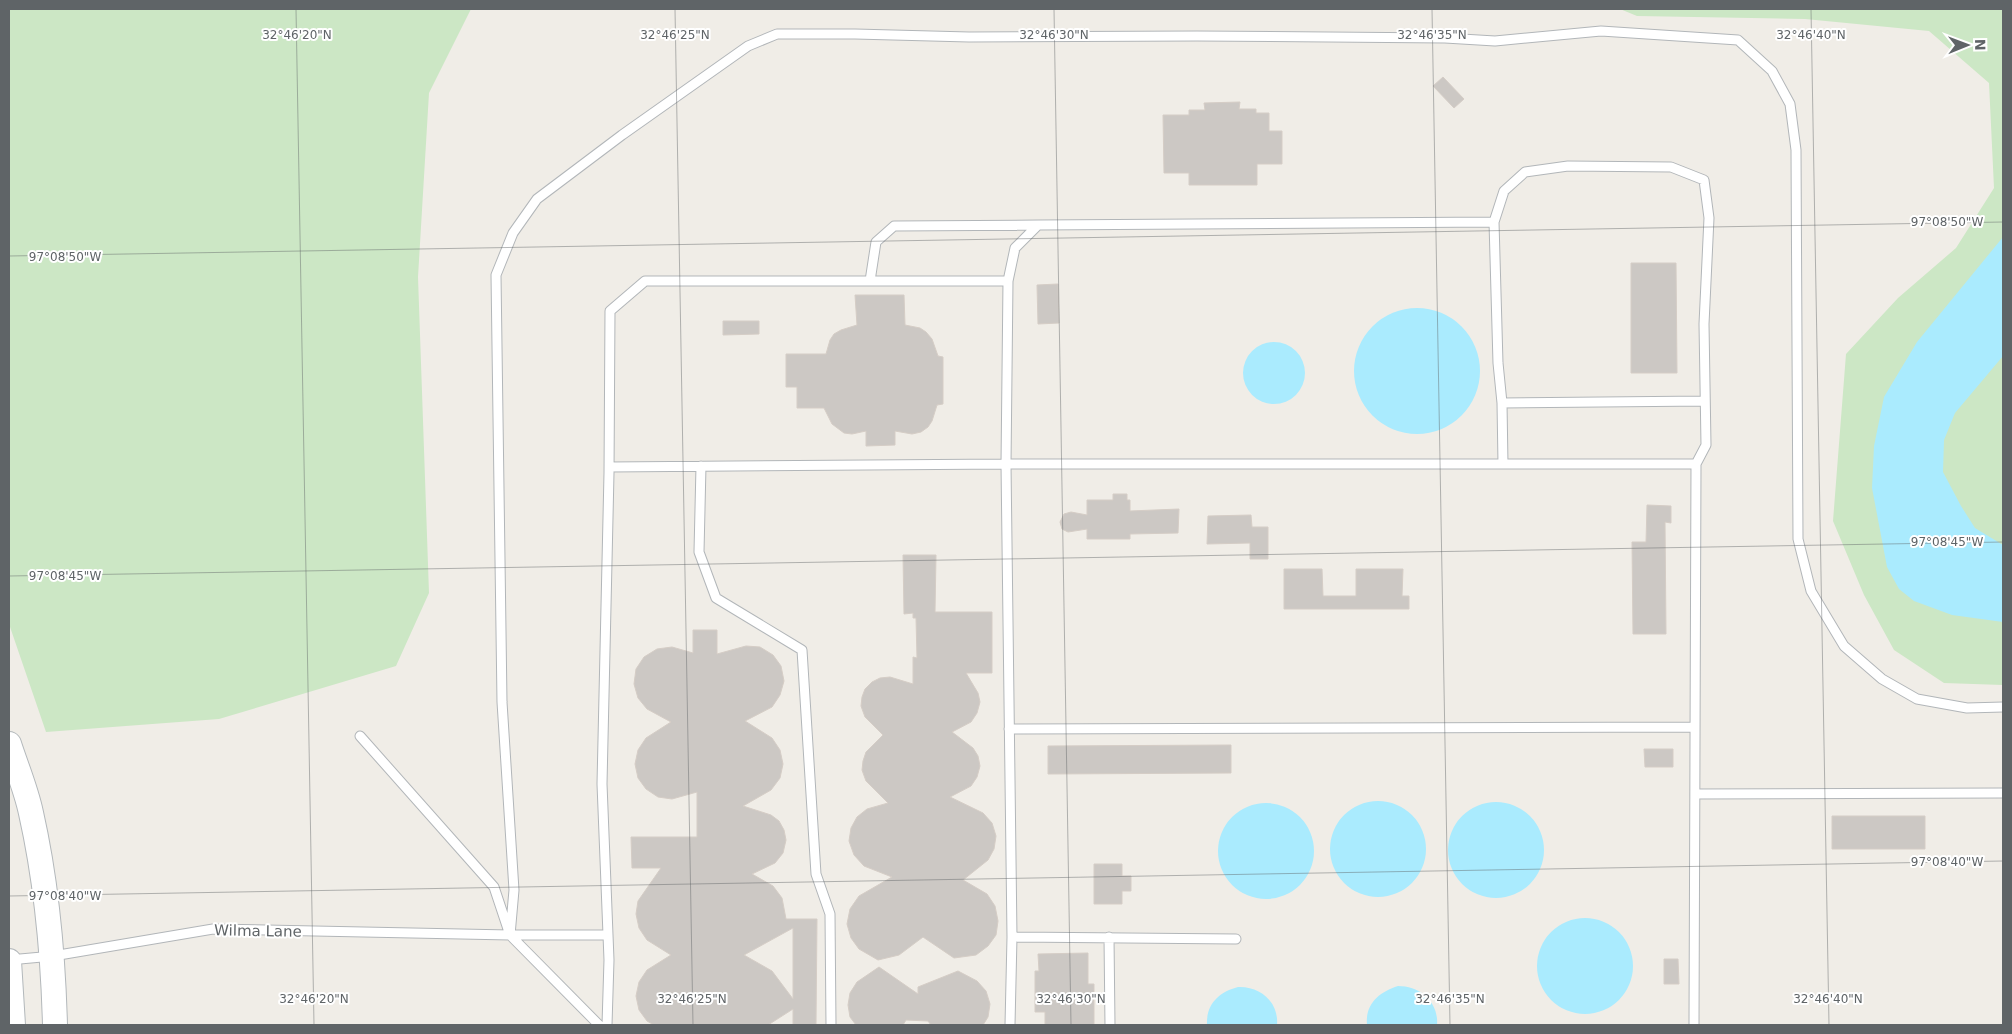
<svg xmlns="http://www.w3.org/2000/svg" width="2012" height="1034" font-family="'DejaVu Sans',sans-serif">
<rect width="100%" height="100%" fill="#f0ede7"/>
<!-- green -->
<path fill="#cce7c5" d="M 9,9 L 471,9 L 429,93 L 418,277 L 429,593 L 396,666 L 219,719 L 46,732 L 9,624 Z
M 1620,9 L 2003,9 L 2003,685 L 1944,683 L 1894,650 L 1864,595 L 1833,521 L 1846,354 L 1898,298 L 1956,248 L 1994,188 L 1989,83 L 1929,31 L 1805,19 L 1637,16 Z"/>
<!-- water -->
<path fill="#aaebfe" d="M 2003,237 L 2003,356 L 1955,413 L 1944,440 L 1943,472 L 1961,506 L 1975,528 L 2003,545 L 2003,622 L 1952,615 L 1914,601 L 1899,589 L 1887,567 L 1872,488 L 1874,446 L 1884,397 L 1917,342 Z
M1354 371a63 63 0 1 1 126 0a63 63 0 1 1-126 0Z
M1243 373a31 31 0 1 1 62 0a31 31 0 1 1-62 0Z
M1330 849a48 48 0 1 1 96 0a48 48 0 1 1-96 0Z
M1448 850a48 48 0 1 1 96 0a48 48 0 1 1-96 0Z
M1218 851a48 48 0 1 1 96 0a48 48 0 1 1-96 0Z
M1537 966a48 48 0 1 1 96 0a48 48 0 1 1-96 0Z
M 1398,986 C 1420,986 1439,1002 1437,1025 L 1367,1025 C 1365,1004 1379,992 1398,986 Z
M 1238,987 C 1260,986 1279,1002 1277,1025 L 1207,1025 C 1206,1004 1219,992 1238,987 Z"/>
<!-- building -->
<path fill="#ccc8c4" stroke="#d5cdc6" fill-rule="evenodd" d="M 1443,77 L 1464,99 L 1454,108 L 1433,86 Z
M 1240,102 L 1239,109 L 1256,109 L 1256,113 L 1269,113 L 1269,131 L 1282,131 L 1282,164 L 1257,164 L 1257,185 L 1189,185 L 1189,173 L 1164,173 L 1163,115 L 1189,115 L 1189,110 L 1205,110 L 1204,103 Z
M 1631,263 L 1676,263 L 1677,373 L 1631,373 Z
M 1058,284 L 1059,323 L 1038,324 L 1037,285 Z
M 855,295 L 904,295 L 905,325 L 920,328 L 926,332 L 932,339 L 938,356 L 943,357 L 943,404 L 937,405 L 932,421 L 928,427 L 921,432 L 912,434 L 895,431 L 895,445 L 866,446 L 866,431 L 852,434 L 844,433 L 832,424 L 824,408 L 797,408 L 797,387 L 786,387 L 786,354 L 826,354 L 830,340 L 834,334 L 841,330 L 857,325 Z
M 723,321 L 759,321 L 759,334 L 723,335 Z
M 1113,494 L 1127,494 L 1127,500 L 1130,500 L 1130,511 L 1179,509 L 1178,533 L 1130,534 L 1130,539 L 1087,539 L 1087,529 L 1068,532 L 1062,529 L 1060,522 L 1064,514 L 1071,512 L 1087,515 L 1087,500 L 1113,500 Z
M 1647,505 L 1671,506 L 1671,523 L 1665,522 L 1666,634 L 1633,634 L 1632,542 L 1646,542 Z
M 1251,515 L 1252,527 L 1268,527 L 1268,559 L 1250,559 L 1250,543 L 1207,544 L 1208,516 Z
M 903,555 L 936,555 L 935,612 L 992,612 L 992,673 L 966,673 L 978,693 L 980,702 L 977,713 L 971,722 L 952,732 L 973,748 L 978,756 L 980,766 L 977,777 L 971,786 L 950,797 L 983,813 L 992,823 L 996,836 L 994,849 L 988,860 L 963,880 L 987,894 L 995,906 L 998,921 L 996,935 L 988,946 L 976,955 L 954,958 L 923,937 L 899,955 L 878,960 L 859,949 L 851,938 L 847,924 L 850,909 L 859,896 L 892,877 L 864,866 L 854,855 L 849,841 L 851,828 L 857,817 L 867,809 L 888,803 L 866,781 L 862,770 L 863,761 L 866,752 L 883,735 L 865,717 L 861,706 L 862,697 L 865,689 L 872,682 L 880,678 L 890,677 L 913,684 L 913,657 L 917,658 L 916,618 L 913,618 L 913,613 L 904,614 Z
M 1284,569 L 1322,569 L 1323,596 L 1356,596 L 1356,569 L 1403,569 L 1402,596 L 1409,596 L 1409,609 L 1284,609 Z
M 693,630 L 717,630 L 717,654 L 746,646 L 760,647 L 773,655 L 781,666 L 784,681 L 780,695 L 772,707 L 745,721 L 772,738 L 780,750 L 783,764 L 780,778 L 771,790 L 743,806 L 771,815 L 779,821 L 784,830 L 786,840 L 783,853 L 775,863 L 752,874 L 773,886 L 782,898 L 786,919 L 817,919 L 816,1025 L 793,1025 L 793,1009 L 768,1025 L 654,1025 L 647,1021 L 639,1010 L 636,996 L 639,982 L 647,970 L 671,955 L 647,940 L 639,928 L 636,914 L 638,901 L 661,868 L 632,868 L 631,837 L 697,837 L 697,792 L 672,799 L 658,797 L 646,789 L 638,778 L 635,764 L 638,750 L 646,738 L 671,722 L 647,709 L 638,698 L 634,684 L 636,669 L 644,657 L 657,649 L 672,647 L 693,653 ZM 793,928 L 793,999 L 772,971 L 744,955 Z
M 1231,745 L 1231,773 L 1048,774 L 1048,746 Z
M 1644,749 L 1673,749 L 1673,767 L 1645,767 Z
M 1832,816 L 1925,816 L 1925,849 L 1832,849 Z
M 1094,864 L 1122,864 L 1122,876 L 1131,876 L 1131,891 L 1122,891 L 1122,904 L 1094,904 Z
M 1088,953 L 1088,984 L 1094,984 L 1094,1025 L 1045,1025 L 1045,1012 L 1035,1012 L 1035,971 L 1039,971 L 1038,954 Z
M 1664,959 L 1678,959 L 1679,984 L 1664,984 Z
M 879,967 L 918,994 L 918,987 L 958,971 L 977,981 L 986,991 L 990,1004 L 988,1017 L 983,1025 L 931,1025 L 928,1021 L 906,1020 L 903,1025 L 856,1025 L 850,1017 L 848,1005 L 850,993 L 857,982 Z"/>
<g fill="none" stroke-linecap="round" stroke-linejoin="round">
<defs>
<path id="lane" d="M 1494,222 L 1498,363 L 1502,403 L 1705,401
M 870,281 L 876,242 L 894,226 L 1038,225
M 1008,281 L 1015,248 L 1038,225 L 1494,222 L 1504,191 L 1525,172 L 1568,166 L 1671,167 L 1704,180 L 1709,218 L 1704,324 L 1706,445 L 1696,464
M 1502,403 L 1503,464
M 701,466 L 699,552 L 716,598 L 802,650 L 816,874 L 830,914 L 831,1025
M 609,467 L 1006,464 L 1696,464 L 1694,1025
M 1009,729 L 1695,727
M 360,736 L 494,887 L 510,935 L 599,1025
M 1695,794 L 2003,793
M 510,935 L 514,890 L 502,702 L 496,275 L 513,233 L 537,199 L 622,135 L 748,46 L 777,34 L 855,34 L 969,37 L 1197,36 L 1445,38 L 1495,41 L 1601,31 L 1738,40 L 1772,71 L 1790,104 L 1796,150 L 1798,539 L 1811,591 L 1844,646 L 1882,679 L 1917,699 L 1967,708 L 2003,707
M 1012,937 L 1236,939
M 1109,937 L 1110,1025
M 9,960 L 53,956 L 213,929 L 510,935 L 608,935
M 607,1025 L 609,960 L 602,784 L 609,473 L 610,311 L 645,281 L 1008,281 L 1006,464 L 1012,937 L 1010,1025"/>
<path id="secondary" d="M 9,744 C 16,766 26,789 31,813 C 47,884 53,952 55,1025
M 9,961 L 13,1025"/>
</defs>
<!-- lane casing -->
<use href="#lane" stroke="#b2b6b9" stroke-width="11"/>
<!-- secondary casing -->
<use href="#secondary" stroke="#b3b8bb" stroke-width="26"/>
<!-- lane -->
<use href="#lane" stroke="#fff" stroke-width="9"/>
<!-- secondary -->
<use href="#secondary" stroke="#fff" stroke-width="24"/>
</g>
<!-- ticks -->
<path fill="none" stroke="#5f6467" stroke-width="1" stroke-opacity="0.45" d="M 296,9 L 314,1025M 675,9 L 693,1025M 1054,9 L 1071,1025M 1432,9 L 1450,1025M 1811,9 L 1829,1025M 9,256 L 2003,222M 9,576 L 2003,542M 9,896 L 2003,861"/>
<g text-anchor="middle" stroke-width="4" stroke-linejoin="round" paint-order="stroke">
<!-- street labels -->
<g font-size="15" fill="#5f6467" stroke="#fff">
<text transform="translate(258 931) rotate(1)" y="5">Wilma Lane</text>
</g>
</g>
<g font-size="12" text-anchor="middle" fill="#5f6467" stroke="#fff" stroke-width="4" stroke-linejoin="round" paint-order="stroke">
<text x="297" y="39">32°46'20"N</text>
<text x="675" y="39">32°46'25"N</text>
<text x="1054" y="39">32°46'30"N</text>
<text x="1432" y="39">32°46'35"N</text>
<text x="1811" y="39">32°46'40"N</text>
<text x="1947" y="226">97°08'50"W</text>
<text x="65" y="261">97°08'50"W</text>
<text x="1947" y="546">97°08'45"W</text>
<text x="65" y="580">97°08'45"W</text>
<text x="1947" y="866">97°08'40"W</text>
<text x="65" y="900">97°08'40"W</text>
<text x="314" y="1003">32°46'20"N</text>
<text x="692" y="1003">32°46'25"N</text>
<text x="1071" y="1003">32°46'30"N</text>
<text x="1450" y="1003">32°46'35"N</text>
<text x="1828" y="1003">32°46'40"N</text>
</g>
<!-- border -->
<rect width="2012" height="1034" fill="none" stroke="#5f6467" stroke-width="20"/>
<!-- north arrow -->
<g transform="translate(1967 45) rotate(89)" stroke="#ffffff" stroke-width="4" paint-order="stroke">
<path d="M0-4L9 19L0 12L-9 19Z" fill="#5f6467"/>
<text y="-8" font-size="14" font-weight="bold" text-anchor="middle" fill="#5f6467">N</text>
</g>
</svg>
